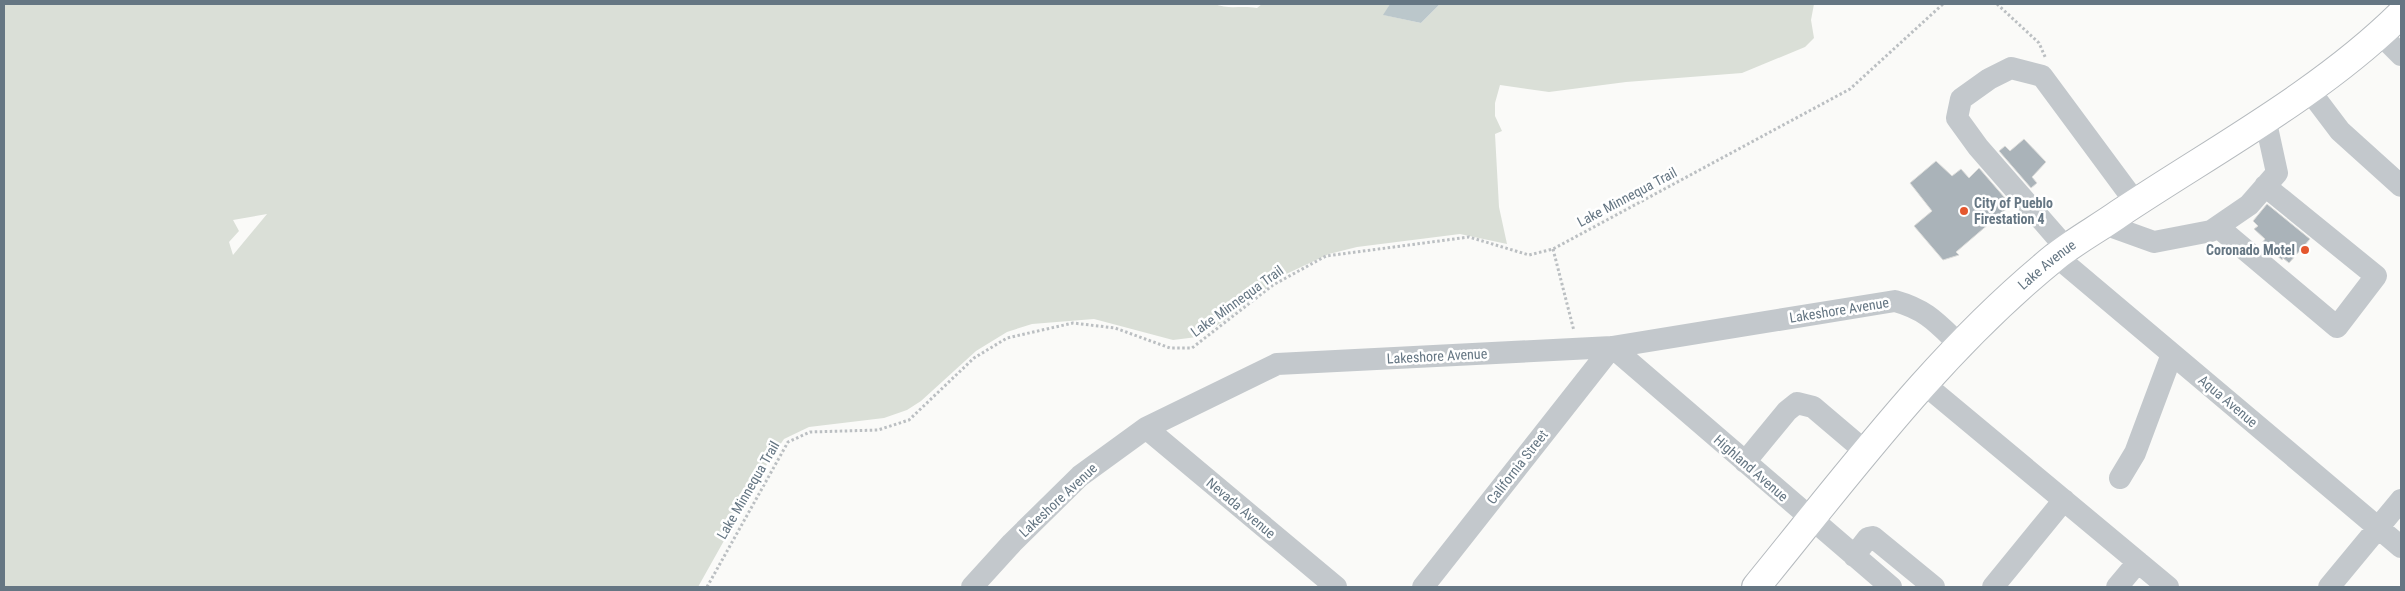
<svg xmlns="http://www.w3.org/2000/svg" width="2405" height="591" font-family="'Roboto Condensed',sans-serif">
<rect width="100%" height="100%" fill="#fafaf8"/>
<!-- green -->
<path fill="#dadfd7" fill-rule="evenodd" d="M 4,4 L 1214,4 C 1230,10 1241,5 1257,8 L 1262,4 L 1390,4 L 1384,15 L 1421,23 L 1440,4 L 1814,4 L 1811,20 L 1814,38 L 1805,47 L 1742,73 L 1626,82 L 1549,92 L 1500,85 L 1495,103 L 1495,116 L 1502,131 L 1495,134 L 1499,207 L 1507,244 L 1460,234 L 1357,247 L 1329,254 L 1284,275 L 1219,324 L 1197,337 L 1173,340 L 1094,319 L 1032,324 L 1007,332 L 976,351 L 921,401 L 907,410 L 884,418 L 809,427 L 784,439 L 767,464 L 698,587 L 4,587 ZM 267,214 L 233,255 L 229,242 L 239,231 L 233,220 Z"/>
<!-- water -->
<path fill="#bbc7cb" d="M 1390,4 L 1440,4 L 1421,23 L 1383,15 Z"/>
<!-- building -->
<path fill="#aab3b9" stroke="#dcdcda" d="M 2024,139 L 2046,162 L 2032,177 L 2037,183 L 2031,188 L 1999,151 L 2005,146 L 2010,151 Z
M 1936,161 L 1952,176 L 1961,169 L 1969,178 L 1979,168 L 2011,205 L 1956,252 L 1959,255 L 1943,260 L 1914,226 L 1932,211 L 1910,183 Z
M 2267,204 L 2310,239 L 2289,263 L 2283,258 L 2282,260 L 2262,243 L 2265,239 L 2254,229 L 2258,226 L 2253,221 Z"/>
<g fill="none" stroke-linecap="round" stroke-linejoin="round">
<defs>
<g id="major">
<path id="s1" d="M 1756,587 C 1850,472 1939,351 2055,257 C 2075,241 2099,228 2120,213 C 2213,151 2321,93 2401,14"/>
</g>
</defs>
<!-- major casing -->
<use href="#major" stroke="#b5babe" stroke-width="30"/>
<!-- path -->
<path stroke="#bbbfc2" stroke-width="3" stroke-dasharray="2.5 2.5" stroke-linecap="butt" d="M 1997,4 L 2039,43 L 2046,59
M 1553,249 L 1574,331
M 707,587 L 788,442 L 810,432 L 878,430 L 909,420 L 974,358 L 1007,338 L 1073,323 L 1115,328 L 1170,348 L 1192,348 L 1273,285 L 1326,256 L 1469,237 L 1529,255 L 1553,249 L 1850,89 L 1943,4"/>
<!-- minor -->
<path stroke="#c3c8cc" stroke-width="22" d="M 2380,34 L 2401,55
M 2309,90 L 2340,131 L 2401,186
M 2104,224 L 2154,242 L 2211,231 L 2249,205 L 2277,173 L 2265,118
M 2218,227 L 2337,327 L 2376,276 L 2265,186
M 2067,249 L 1978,147 L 1957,118 L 1961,99 L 1989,79 L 2011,68 L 2042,76 L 2136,203
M 2056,256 L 2401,547
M 1923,383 L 2168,587
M 1146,428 L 1336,587
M 1745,462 L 1787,411 L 1797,403 L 1813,407 L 1866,452
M 2120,478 L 2135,453 L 2172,354
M 1854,556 L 1868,538 L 1873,537 L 1934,587
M 972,587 L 1012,543 L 1080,476 L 1146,428 L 1277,364 L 1612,347 L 1895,301 C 1927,310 1937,323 1960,345
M 1423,587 L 1612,347 L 1891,587
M 1993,587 L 2064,500
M 2117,587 L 2138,562
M 2329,587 L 2401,500"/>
<!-- major -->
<use href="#major" stroke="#fff" stroke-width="28"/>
</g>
<!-- markers -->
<g fill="#e4572e" stroke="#fff" stroke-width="2">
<circle cx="1964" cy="211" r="5"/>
<circle cx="2305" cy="250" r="5"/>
</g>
<g text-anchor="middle" stroke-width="5" stroke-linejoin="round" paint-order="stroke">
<!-- street labels -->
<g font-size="14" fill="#657683" stroke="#fff">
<text transform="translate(1627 197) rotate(-28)" y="5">Lake Minnequa Trail</text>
<text dy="5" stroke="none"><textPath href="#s1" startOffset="435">Lake Avenue</textPath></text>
<text transform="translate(1237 301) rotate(-36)" y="5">Lake Minnequa Trail</text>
<text transform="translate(1839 310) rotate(-9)" y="5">Lakeshore Avenue</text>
<text transform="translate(1437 356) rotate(-3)" y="5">Lakeshore Avenue</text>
<text transform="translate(2228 401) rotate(40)" y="5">Aqua Avenue</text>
<text transform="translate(1517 467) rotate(-52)" y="5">California Street</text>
<text transform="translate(1751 468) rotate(41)" y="5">Highland Avenue</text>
<text transform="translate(748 490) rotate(-60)" y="5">Lake Minnequa Trail</text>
<text transform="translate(1058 500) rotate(-43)" y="5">Lakeshore Avenue</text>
<text transform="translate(1241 508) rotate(40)" y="5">Nevada Avenue</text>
</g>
<!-- poi labels -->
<g font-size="14" font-weight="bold" fill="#657683" stroke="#fff" text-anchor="start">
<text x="1974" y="208">City of Pueblo<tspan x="1974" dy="16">Firestation 4</tspan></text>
<text x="2295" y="255" text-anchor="end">Coronado Motel</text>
</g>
</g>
<!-- border -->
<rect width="2405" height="591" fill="none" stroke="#657683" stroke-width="10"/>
</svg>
